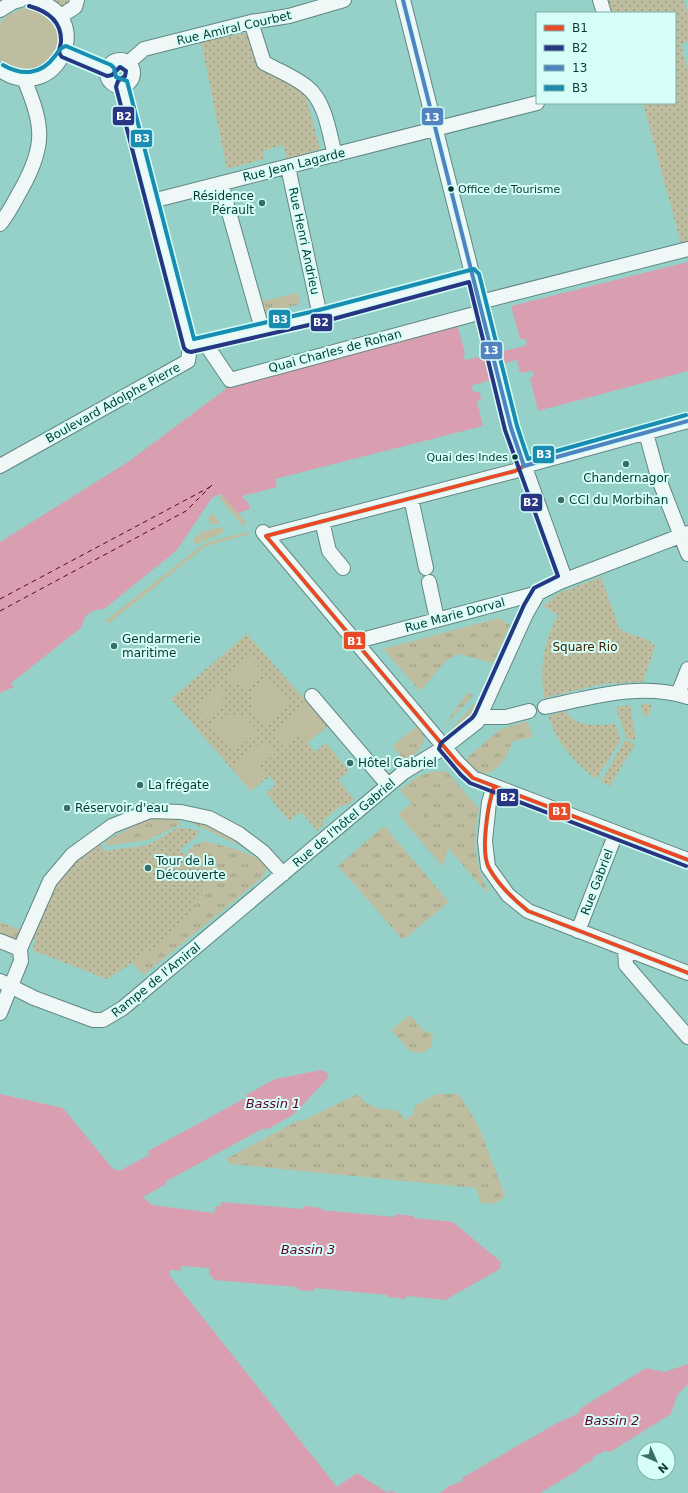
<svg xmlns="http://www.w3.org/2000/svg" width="688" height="1493" font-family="'DejaVu Sans',sans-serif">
<defs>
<pattern id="grass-tufts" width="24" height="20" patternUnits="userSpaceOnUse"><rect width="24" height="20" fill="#bebd9f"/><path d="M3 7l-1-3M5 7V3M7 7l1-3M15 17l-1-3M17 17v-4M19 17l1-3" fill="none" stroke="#989b82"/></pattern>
<pattern id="park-dots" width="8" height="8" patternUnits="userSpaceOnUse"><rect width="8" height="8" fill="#bebd9f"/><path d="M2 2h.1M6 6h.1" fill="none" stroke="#989b82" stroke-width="1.8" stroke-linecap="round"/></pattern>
</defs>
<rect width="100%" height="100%" fill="#95d1c9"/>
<!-- grass -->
<path fill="url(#grass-tufts)" d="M 298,293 L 300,304 L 265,313 L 262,301 Z
M 498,618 L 510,625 L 493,663 L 458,654 L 447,660 L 420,691 L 383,649 Z
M 468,692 L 473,696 L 442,728 Z
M 474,704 L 476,705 L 471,714 L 448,732 Z
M 527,721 L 533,737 L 512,742 C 510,753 495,779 480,772 C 474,769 470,764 466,759 L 499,730 Z
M 417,726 L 422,732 L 424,741 L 418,751 L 407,764 L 392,746 Z
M 443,771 L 448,773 L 479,809 C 473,839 474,864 488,891 L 487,893 L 448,848 L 443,867 L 413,832 L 426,820 L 400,790 C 416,777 422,772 443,771 Z
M 172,814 L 181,824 L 148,840 L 108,846 L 105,841 L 149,818 Z
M 193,818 L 232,837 L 254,852 L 190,822 L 190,820 Z
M 384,826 L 449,902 L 403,940 L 338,866 Z
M 205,841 C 223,846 257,852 267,868 L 262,878 L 144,975 L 132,963 C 165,939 200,915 206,872 L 196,859 L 188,855 L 188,851 L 194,845 Z
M 0,922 L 23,931 L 19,942 L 0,934 Z
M 410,1015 L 423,1030 L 430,1033 L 433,1036 L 431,1047 L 423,1053 L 410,1051 L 391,1030 Z
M 358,1094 C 368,1108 381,1110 397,1110 L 405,1120 L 413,1114 L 415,1106 L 436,1094 L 459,1094 L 479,1127 L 505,1196 C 497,1205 490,1205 480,1202 L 476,1188 L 230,1164 L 226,1159 L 297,1121 L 304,1120 Z"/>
<!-- park -->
<path fill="url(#park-dots)" d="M 41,0 L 77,0 L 61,16 Z
M 600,0 L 684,0 L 688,15 L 688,41 L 681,44 L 688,72 L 688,250 L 683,251 L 643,103 L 675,103 L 675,13 L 604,13 Z
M 250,32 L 262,69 L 305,93 L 320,149 L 287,159 L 283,145 L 263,151 L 264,159 L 227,169 L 201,42 Z
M 601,577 L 619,628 C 628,637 649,635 655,647 L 643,682 L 602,684 L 544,698 C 539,668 544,641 558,615 L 543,606 L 559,593 Z
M 247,634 L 328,726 L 307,743 L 315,752 L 326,743 L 349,771 L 338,780 L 354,799 L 347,805 L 342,805 L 324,820 L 324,824 L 317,831 L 301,812 L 289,821 L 266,793 L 276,784 L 270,776 L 250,792 L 250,790 L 171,699 Z
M 641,703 L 652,705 L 648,717 L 643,715 Z
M 630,705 L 636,741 L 626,738 L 616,707 Z
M 565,711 C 578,729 596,725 615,724 L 621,740 L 596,779 C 574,762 557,743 548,716 Z
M 625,740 L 635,744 L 610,786 L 601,782 Z
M 177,828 L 185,828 L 199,831 L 197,837 L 183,846 L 181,852 L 196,859 L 206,873 C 199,924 147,954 107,979 L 32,950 L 36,940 L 30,937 L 55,884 L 71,863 L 99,841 L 104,851 L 148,845 Z"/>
<!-- garden -->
<path fill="#bebd9f" d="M 21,9 C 52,5 73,40 51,63 C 47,68 35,71 29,74 L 8,68 L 0,59 L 0,23 L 8,15 Z
M 222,495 L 247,523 L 243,526 L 219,498 Z
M 213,513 L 220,523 L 211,525 L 208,518 Z
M 222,527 L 224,532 L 195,545 L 193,540 L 201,532 Z
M 248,532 L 250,534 L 206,546 L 108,624 L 105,621 L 205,543 Z
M 251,657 L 263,672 L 246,687 L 240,685 L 230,684 L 225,679 Z
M 268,679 L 290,704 L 264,726 L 250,710 L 253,704 L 251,694 Z
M 220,684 L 224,690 L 221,700 L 224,705 L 207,720 L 195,706 Z
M 307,704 L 326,727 L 308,742 L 300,733 L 283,747 L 272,734 Z
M 229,712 L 239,717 L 244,715 L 258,731 L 234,752 L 212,727 Z
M 266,739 L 277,752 L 258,767 L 266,777 L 250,790 L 232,768 Z
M 412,803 L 427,820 L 413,832 L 398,814 Z"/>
<!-- water -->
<path fill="#d99fb0" d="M 688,262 L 688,371 L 538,411 L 530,378 L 534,376 L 533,371 L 520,373 L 517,360 L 489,367 L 491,380 L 473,385 L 472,388 L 474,392 L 480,392 L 481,400 L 477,401 L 483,426 L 275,479 L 277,487 L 242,496 L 249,504 L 250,509 L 238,513 L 221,494 L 212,498 L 176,551 L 104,609 C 92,609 83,615 82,627 L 11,683 L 14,687 L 0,693 L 0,542 L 128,462 L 231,385 L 456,321 L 465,353 L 463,357 L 466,360 L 525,346 L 527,342 L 525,339 L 520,339 L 511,306 Z
M 321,1070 L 328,1073 L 328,1078 L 293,1115 L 266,1130 L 264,1128 L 165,1182 L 166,1184 L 143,1197 L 152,1205 L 214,1213 L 216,1206 L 221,1206 L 221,1202 L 303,1209 L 304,1206 L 321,1208 L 321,1210 L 395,1217 L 395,1214 L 414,1216 L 414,1218 L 453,1222 L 501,1262 L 500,1269 L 445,1300 L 407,1296 L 406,1299 L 388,1297 L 388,1295 L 315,1288 L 314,1291 L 297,1290 L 297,1287 L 213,1280 L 213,1277 L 209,1276 L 209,1268 L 181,1266 L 180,1271 L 170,1270 L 170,1276 L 337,1487 L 357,1473 L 388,1493 L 392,1490 L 396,1493 L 0,1493 L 0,1094 L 63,1108 L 112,1168 L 119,1171 L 149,1155 L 148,1151 L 247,1097 L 246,1095 L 275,1079 Z
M 688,1364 L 688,1384 L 677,1395 L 671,1414 L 610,1452 L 604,1451 L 592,1458 L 593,1460 L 580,1467 L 577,1471 L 540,1493 L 440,1493 L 449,1486 L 463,1481 L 462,1478 L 557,1423 L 579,1413 L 581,1408 L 646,1368 L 664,1372 Z"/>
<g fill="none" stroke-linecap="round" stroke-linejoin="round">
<!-- ferry -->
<path stroke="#63002a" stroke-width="1" stroke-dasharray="5 4" stroke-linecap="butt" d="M 0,599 L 210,487
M 0,611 L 186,511 L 212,485"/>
<defs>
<path id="minor" d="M 403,0 L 511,428 L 565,579
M 600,0 L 604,13
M 0,10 L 13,2 L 20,0
M 61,16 L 75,7 L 77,0
M 251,22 L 264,63 C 278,70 295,77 307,87 C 326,102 329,133 335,155
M 65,52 L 108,70
M107 73a13 13 0 1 1 26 0a13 13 0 1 1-26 0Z
M 128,63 L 144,49 L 251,22 L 289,16 L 344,0
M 0,70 C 57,109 100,12 31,0
M 288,167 L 320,316
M 221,184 L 262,329
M 152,201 L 537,103
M 0,224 C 9,213 15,200 22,188 C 46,144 43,126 25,81
M 480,302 L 688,249
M 205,343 L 230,380 L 482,312
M 196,345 L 320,316 L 473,275
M 646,433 L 658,477 L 688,554
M 0,466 L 188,361 L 190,346 L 122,85
M 411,498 L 426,568
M 322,521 L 329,551 L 343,568
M 263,532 L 457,762 L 473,778 L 688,860
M 266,536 L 515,471 L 524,466 L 688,421
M 429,582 L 437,619
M 354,642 L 538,593 L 560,582 L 688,533
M 678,694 L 688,669
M 312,696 L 388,785
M 545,707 C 593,697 640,682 688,697
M 480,717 L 506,717 L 529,711
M 494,787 L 489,802 L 485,841 L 488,867 L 508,895 L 528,911 L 688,973
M 578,931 L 616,833
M 0,941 L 20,949
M 625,949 L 626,965 L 688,1037
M 0,981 L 34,998 L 93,1020 L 103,1020 L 123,1008 L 404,772 L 445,747 L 477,722 L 526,614 L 538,593
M 0,1013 L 21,961 L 20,949 L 50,881 L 72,855 L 112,826 L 150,811 L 181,812 L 209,818 L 239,834 L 263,852 L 283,874"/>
</defs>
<!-- minor casing -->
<use href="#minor" stroke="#618883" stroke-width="16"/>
<!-- minor -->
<use href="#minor" stroke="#eff8f7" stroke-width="14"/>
<defs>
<path id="bus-1" d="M 266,536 L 457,762 L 473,778 L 688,860
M 266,536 L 515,471 L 524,466
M 494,787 C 488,804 480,852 489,868 C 499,886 513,899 528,911 L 688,973"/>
<path id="bus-2" d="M 29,6 C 47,11 62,21 61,42 C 60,48 57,52 62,57 L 107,76 L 112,75 L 120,67 L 126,71 L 125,76 L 118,81 L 116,87 L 184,348 L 187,351 L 191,352 L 322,322 L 469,282 L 505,430 L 558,576 L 534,588 L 524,605 L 475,714 L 472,718 L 441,743 L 439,749 L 461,775 L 470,783 L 686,866"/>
<path id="bus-3" d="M 403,0 L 511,428 L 524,466
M 524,466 L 688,421"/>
<path id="bus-4" d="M 3,65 C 22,76 41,75 55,56 C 58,52 60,47 66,46 L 111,65 L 114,68 L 116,77 L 127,81 L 194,339 L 319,310 L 474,269 L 479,274 L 517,426 L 528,459 L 686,415"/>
</defs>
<!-- bus-1 casing -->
<use href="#bus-1" stroke="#d6fef8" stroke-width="7"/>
<!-- bus-2 casing -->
<use href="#bus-2" stroke="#d6fef8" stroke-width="7"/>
<!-- bus-3 casing -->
<use href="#bus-3" stroke="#d6fef8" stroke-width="7"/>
<!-- bus-4 casing -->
<use href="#bus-4" stroke="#d6fef8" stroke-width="7"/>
<!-- bus-1 -->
<use href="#bus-1" stroke="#e84927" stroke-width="4"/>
<!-- bus-2 -->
<use href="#bus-2" stroke="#283583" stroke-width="4"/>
<!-- bus-3 -->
<use href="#bus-3" stroke="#5084c0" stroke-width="4"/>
<!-- bus-4 -->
<use href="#bus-4" stroke="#198cb1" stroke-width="4"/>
</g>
<!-- markers -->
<g fill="#053934" stroke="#d6fef8" stroke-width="1.5">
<circle cx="451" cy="189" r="3.5"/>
<circle cx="515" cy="457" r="3.5"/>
</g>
<g fill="#376e68" stroke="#d6fef8" stroke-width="1.5">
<circle cx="262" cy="203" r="4"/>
<circle cx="626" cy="464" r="4"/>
<circle cx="561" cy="500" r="4"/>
<circle cx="114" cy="646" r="4"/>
<circle cx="350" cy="763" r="4"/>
<circle cx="140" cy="785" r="4"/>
<circle cx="67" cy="808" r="4"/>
<circle cx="148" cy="868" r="4"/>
</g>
<g text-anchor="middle" stroke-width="4" stroke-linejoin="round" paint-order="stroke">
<!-- bus labels -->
<g font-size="11" fill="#053934" stroke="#d6fef8" text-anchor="start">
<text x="458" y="193">Office de Tourisme</text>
<text x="508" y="461" text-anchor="end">Quai des Indes</text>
</g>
<!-- street labels -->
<g font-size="12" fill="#053934" stroke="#d6fef8">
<text transform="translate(234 28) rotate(-13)" y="4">Rue Amiral Courbet</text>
<text transform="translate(294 165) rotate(-14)" y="4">Rue Jean Lagarde</text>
<text transform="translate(304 241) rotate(78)" y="4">Rue Henri Andrieu</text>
<text transform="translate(335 351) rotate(-15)" y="4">Quai Charles de Rohan</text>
<text transform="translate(113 403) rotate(-29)" y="4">Boulevard Adolphe Pierre</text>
<text transform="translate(455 615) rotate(-15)" y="4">Rue Marie Dorval</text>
<text transform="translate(344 823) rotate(-40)" y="4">Rue de l'hôtel Gabriel</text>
<text transform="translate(597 882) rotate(-69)" y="4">Rue Gabriel</text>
<text transform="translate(156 980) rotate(-39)" y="4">Rampe de l'Amiral</text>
</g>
<!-- poi labels -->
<g font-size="12" fill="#053934" stroke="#d6fef8" text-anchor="start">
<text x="254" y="200" text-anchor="end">Résidence<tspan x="254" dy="14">Pérault</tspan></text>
<text x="626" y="482" text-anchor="middle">Chandernagor</text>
<text x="569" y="504">CCI du Morbihan</text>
<text x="122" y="643">Gendarmerie<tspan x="122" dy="14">maritime</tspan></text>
<text x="358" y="767">Hôtel Gabriel</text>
<text x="148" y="789">La frégate</text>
<text x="75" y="812">Réservoir d'eau</text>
<text x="156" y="865">Tour de la<tspan x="156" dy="14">Découverte</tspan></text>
</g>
<!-- park labels -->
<g font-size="12" fill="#3f2100" stroke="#d6fef8">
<text x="585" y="651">Square Rio</text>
</g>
<!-- water labels -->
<g font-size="13" font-style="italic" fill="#63002a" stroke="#d6fef8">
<text x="273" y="1108">Bassin 1</text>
<text x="308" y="1254">Bassin 3</text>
<text x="612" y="1425">Bassin 2</text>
</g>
</g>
<g stroke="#d6fef8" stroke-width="1.5">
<rect x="112" y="106" width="23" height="20" rx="4" fill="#283583"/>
<rect x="421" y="107" width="23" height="19" rx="4" fill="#5084c0"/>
<rect x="130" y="129" width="23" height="19" rx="4" fill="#198cb1"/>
<rect x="268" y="309" width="23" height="20" rx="4" fill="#198cb1"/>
<rect x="310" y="313" width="23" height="19" rx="4" fill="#283583"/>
<rect x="480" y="341" width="23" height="19" rx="4" fill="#5084c0"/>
<rect x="532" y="445" width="23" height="19" rx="4" fill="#198cb1"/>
<rect x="520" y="493" width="23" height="19" rx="4" fill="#283583"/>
<rect x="343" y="631" width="23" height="19" rx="4" fill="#e84927"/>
<rect x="496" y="788" width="23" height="19" rx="4" fill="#283583"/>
<rect x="548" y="802" width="23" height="19" rx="4" fill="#e84927"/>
</g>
<g font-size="11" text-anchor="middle" font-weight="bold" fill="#fff">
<text x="124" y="120">B2</text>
<text x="432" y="121">13</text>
<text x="142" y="142">B3</text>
<text x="280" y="323">B3</text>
<text x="321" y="326">B2</text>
<text x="491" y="354">13</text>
<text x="544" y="458">B3</text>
<text x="531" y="506">B2</text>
<text x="355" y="645">B1</text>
<text x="508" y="801">B2</text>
<text x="560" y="815">B1</text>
</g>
<!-- legend -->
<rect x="536" y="12" width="140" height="92" fill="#d6fef8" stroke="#82afaa"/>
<rect x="544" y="25" width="20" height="6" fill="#e84927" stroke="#82afaa"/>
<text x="572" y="32" font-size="12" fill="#053934">B1</text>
<rect x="544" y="45" width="20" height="6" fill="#283583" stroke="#82afaa"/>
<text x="572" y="52" font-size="12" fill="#053934">B2</text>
<rect x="544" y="65" width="20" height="6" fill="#5084c0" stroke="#82afaa"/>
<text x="572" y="72" font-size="12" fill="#053934">13</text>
<rect x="544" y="85" width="20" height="6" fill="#198cb1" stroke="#82afaa"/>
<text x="572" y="92" font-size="12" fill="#053934">B3</text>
<!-- north arrow -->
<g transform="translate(656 1461) rotate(135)"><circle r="19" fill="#d6fef8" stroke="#82afaa"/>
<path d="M0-3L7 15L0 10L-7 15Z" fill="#376e68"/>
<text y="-6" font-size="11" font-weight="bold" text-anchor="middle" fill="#053934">N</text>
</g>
</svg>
